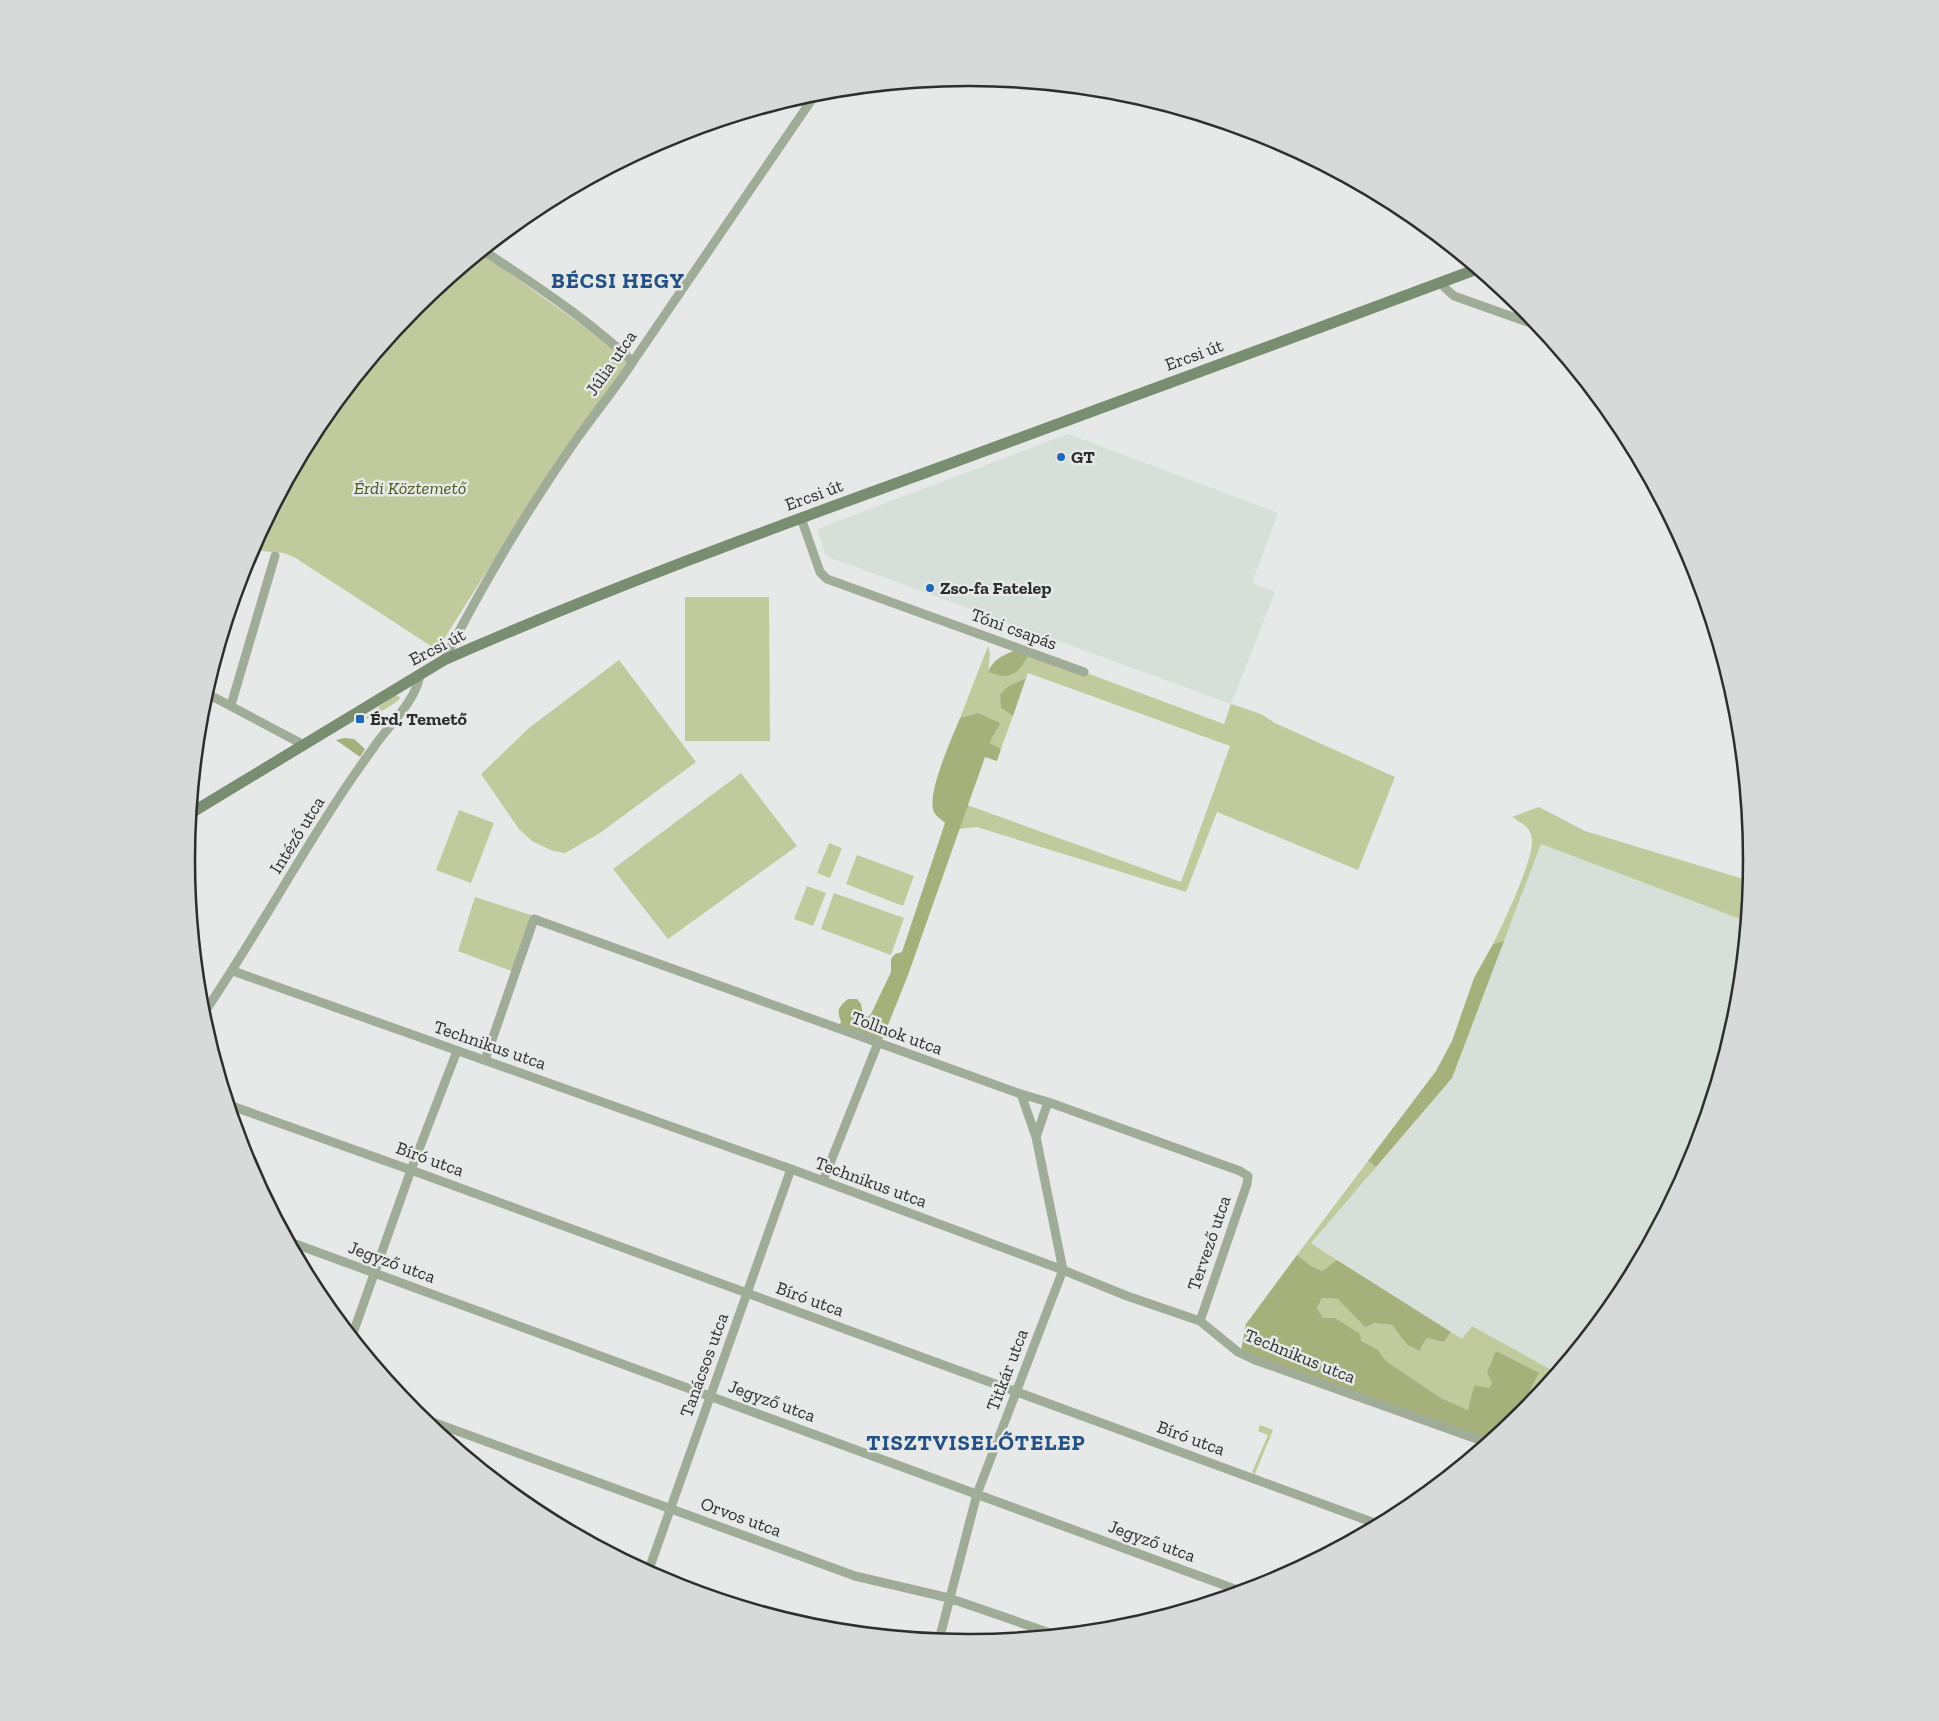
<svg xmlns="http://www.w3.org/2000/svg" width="1939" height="1721" font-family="'Zilla Slab',serif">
<rect width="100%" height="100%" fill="#e6e9e7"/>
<!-- built -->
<path fill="#d6dfd8" d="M 1068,434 L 1278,513 L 1252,583 L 1275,592 L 1231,704 L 826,556 L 817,529 Z
M 1541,844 L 1746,921 L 1737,1014 L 1693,1160 L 1620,1296 L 1557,1373 L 1473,1326 L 1462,1339 L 1311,1243 L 1452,1078 Z"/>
<!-- green -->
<path fill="#c0ca9c" d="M 481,253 L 603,340 L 628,361 L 533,498 L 437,650 L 294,557 L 283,553 L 252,550 L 319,425 L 416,307 Z
M 685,597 L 769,597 L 770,741 L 685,741 Z
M 988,646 L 990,654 L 988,672 L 1030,652 L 1224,724 L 1231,704 L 1261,714 L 1275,723 L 1395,777 L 1358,870 L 1217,812 L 1186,892 L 977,827 L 959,829 L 967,805 L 1181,882 L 1230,746 L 1028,673 L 1026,678 L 1007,687 L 1001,708 L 1013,716 L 1001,749 L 990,743 L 992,735 L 998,730 L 978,713 L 960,718 Z
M 619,660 L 696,762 L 600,833 L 565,853 L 553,851 L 532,841 L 519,829 L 481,774 L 529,728 Z
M 395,695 L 400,697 L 399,700 L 387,708 L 365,720 L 368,715 Z
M 741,773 L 797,846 L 668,939 L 613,869 Z
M 1539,807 L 1585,831 L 1750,881 L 1746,921 L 1541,844 L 1504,941 L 1493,944 C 1503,924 1534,859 1532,839 C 1531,827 1521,823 1512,817 Z
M 459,810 L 494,823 L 471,883 L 436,870 Z
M 829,843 L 842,848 L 830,878 L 817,873 Z
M 857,855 L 914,876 L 903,906 L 846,884 Z
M 807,886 L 826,893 L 813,926 L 794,919 Z
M 834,893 L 904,918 L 891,955 L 821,929 Z
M 475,897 L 534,916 L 514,972 L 458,951 Z
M 1368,1161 L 1376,1167 L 1311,1243 L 1337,1260 L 1322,1271 L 1311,1266 L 1297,1255 Z
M 1322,1298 L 1338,1299 L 1351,1310 L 1374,1323 L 1392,1325 L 1407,1345 L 1420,1351 L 1423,1344 L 1427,1338 L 1444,1342 L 1451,1332 L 1462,1339 L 1472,1326 L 1557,1373 L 1525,1411 L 1521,1410 L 1539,1373 L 1492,1382 L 1489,1389 L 1474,1385 L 1468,1410 L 1441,1398 L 1386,1361 L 1378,1350 L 1370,1347 L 1323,1318 L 1317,1308 Z
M 1260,1425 L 1273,1430 L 1255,1474 L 1252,1472 L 1268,1435 L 1258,1431 Z"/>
<!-- forest -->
<path fill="#a6b07b" d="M 1014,651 L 1030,652 C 1019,673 1012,681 988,672 C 992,661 1002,655 1014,651 Z
M 1026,678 L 1013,716 L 1001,708 L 1000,695 L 1007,687 Z
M 978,713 L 1000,723 C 998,731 992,734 990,743 L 1001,749 L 997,761 L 985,757 L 908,975 L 882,1040 L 840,1025 L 841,1021 C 836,1011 839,1006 848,999 L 857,999 L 861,1004 L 863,1014 L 868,1017 L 871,1014 L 891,972 L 891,959 L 895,954 L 902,952 L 945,823 C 942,820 936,816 934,812 C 926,794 952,738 960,718 Z
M 344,738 L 354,739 L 365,749 L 360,757 L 336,740 Z
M 1504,941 L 1452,1078 L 1376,1167 L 1368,1161 L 1436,1071 L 1452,1041 L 1474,978 L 1493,944 Z
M 1297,1255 L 1311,1266 L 1322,1271 L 1337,1260 L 1451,1332 L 1444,1342 L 1427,1338 L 1423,1344 L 1420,1351 L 1407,1345 L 1392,1325 L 1374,1323 L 1365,1327 L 1338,1299 L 1322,1298 L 1317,1308 L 1323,1318 L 1335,1318 L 1360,1334 L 1361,1341 L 1378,1350 L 1386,1361 L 1441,1398 L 1468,1410 L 1474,1385 L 1489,1388 L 1492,1382 L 1487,1373 L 1496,1351 L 1539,1373 L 1521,1409 L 1525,1411 L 1492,1440 L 1256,1358 L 1241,1350 L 1246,1324 Z"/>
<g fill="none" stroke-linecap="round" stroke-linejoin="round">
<!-- minor -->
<path stroke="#9eac98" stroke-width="9" d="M 484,251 C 534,284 590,321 633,362
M 1442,282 L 1445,288 L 1454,296 L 1539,326
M 801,518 L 820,572 L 827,579 L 1084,672
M 444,660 C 483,584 527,510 576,440 C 595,413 616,388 634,360 C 695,271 756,182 817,92
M 206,693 L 304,745
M 231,705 L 275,556
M 233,971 L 791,1169 L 1063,1270 L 1127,1296 L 1200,1321 L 1238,1352 L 1255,1360 L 1488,1443
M 202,1016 C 262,928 311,833 374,747 C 388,726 417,700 420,674
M 485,1060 L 534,919 L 1021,1094 L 1048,1102 L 1240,1171 L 1248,1176 L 1247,1184 L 1200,1321
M 1021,1094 L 1036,1137 L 1048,1102
M 229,1105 L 411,1170 L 1380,1525
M 823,1181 L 878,1043
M 290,1242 L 1243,1592
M 352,1336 L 411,1170 L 457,1051
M 419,1417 L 855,1576 L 949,1598 L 1056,1635
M 648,1572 L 791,1169
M 939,1640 L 977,1494 L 1063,1270 L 1036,1137"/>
<!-- secondary -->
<path stroke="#798e71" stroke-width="11" d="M 191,813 L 444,660 C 603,590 767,530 930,471 C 1113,404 1295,337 1477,269"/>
</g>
<!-- markers -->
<g fill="#1f68b7" stroke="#e6e9e7" stroke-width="2">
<circle cx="1061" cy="457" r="5"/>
<circle cx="930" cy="588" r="5"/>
<rect x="355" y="714" width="10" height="10" rx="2.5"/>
</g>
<g text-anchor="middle" stroke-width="5" stroke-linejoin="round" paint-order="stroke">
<!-- street labels -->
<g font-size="18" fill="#2d2e2d" stroke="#e6e9e7">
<text transform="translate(1194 355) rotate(-20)" y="6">Ercsi út</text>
<text transform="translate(611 363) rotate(-55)" y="6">Júlia utca</text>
<text transform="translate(814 495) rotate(-20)" y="6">Ercsi út</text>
<text transform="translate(1014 629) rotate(20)" y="6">Tóni csapás</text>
<text transform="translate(437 647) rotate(-27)" y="6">Ercsi út</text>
<text transform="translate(297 835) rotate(-58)" y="6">Intéző utca</text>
<text transform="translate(897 1033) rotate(20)" y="6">Tollnok utca</text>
<text transform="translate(490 1045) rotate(19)" y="6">Technikus utca</text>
<text transform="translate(430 1159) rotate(20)" y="6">Bíró utca</text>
<text transform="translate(871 1182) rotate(20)" y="6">Technikus utca</text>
<text transform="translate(1209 1243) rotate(-71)" y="6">Tervező utca</text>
<text transform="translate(392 1262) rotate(20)" y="6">Jegyző utca</text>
<text transform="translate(810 1299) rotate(20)" y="6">Bíró utca</text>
<text transform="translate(1300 1356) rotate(22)" y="6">Technikus utca</text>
<text transform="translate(704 1365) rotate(-70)" y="6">Tanácsos utca</text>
<text transform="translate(1007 1370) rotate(-69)" y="6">Titkár utca</text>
<text transform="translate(772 1401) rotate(20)" y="6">Jegyző utca</text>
<text transform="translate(1191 1438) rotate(20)" y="6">Bíró utca</text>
<text transform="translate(741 1517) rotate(20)" y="6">Orvos utca</text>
<text transform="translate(1152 1541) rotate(20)" y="6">Jegyző utca</text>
</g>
<!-- poi labels -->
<g font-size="18" font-weight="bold" fill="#2d2e2d" stroke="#e6e9e7" text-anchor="start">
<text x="1071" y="463">GT</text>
<text x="940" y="594">Zso-fa Fatelep</text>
<text x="370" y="725">Érd, Temető</text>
</g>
<!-- park labels -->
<g font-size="18" font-style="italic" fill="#4e561b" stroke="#e6e9e7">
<text x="410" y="494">Érdi Köztemető</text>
</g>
<!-- district labels -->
<g font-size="22" font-weight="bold" letter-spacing="1" fill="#245185" stroke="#e6e9e7">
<text x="618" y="288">BÉCSI HEGY</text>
<text x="976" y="1450">TISZTVISELŐTELEP</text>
</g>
</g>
<!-- crop -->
<path d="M0 0H1939V1721H0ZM195 860a774 774 0 1 1 1548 0a774 774 0 1 1-1548 0Z" fill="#d7dad8" fill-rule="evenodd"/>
<path fill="none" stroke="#2d2e2d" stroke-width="2.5" d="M195 860a774 774 0 1 1 1548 0a774 774 0 1 1-1548 0Z"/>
</svg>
